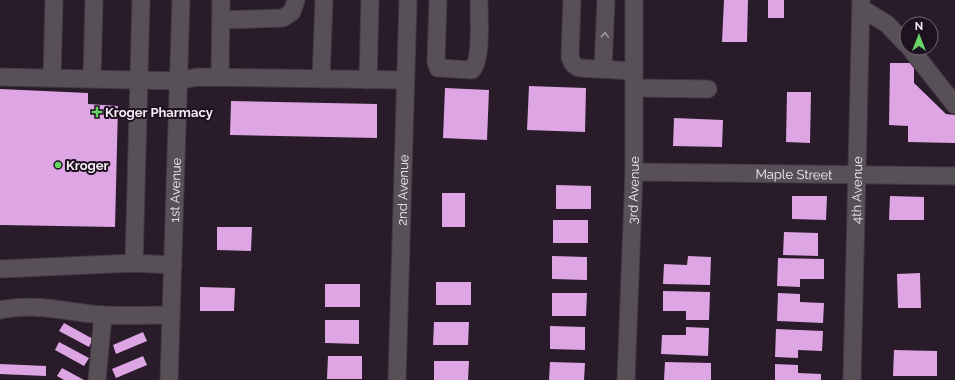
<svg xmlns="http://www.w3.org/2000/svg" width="955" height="380" font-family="Raleway,sans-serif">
<rect width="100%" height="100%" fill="#291b2a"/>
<!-- building -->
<path fill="#dea5e4" d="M 724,0 L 748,0 L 747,42 L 722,42 Z
M 768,0 L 784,0 L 784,18 L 768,18 Z
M 890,63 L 914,63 L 914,83 L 946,114 L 955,115 L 955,143 L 908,142 L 908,126 L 889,125 Z
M 529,86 L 586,88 L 585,132 L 527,130 Z
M 445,88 L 489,90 L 487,140 L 443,138 Z
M 0,89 L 88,93 L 88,104 L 118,106 L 115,227 L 0,225 Z
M 787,92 L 811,92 L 810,143 L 786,142 Z
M 231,101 L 377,104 L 377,138 L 230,135 Z
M 674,118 L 723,120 L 722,147 L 673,146 Z
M 556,185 L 591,186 L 591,209 L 556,209 Z
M 442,193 L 465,193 L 465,227 L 442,227 Z
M 792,196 L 827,196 L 826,220 L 792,219 Z
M 890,196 L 924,197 L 924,220 L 889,220 Z
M 553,220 L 588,220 L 588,243 L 553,243 Z
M 217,227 L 252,227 L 251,251 L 217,250 Z
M 784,232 L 818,233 L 818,256 L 783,255 Z
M 552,256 L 587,257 L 587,280 L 552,279 Z
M 688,256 L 711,257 L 710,285 L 663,284 L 664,264 L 687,265 Z
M 778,258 L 824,259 L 824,279 L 800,279 L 800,287 L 777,286 Z
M 920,273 L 921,308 L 898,308 L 897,274 Z
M 436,282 L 471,282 L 471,305 L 436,305 Z
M 325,284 L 360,284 L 360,307 L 325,307 Z
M 200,287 L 235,288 L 234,311 L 200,311 Z
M 663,291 L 710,292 L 709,320 L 686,320 L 686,311 L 663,311 Z
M 552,293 L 587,293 L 586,316 L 552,316 Z
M 778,293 L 800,294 L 800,302 L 824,303 L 823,323 L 777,321 Z
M 325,320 L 359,320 L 359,344 L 325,343 Z
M 434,322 L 469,322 L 468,345 L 433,345 Z
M 64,323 L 93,339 L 89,347 L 59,331 Z
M 550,326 L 585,327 L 585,350 L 550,349 Z
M 686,327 L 709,328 L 708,356 L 661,354 L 662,335 L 686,335 Z
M 776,329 L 823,331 L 822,351 L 798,350 L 798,358 L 775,357 Z
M 143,332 L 147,341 L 116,354 L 113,345 Z
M 59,342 L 89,358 L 84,366 L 55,350 Z
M 894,350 L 937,351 L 937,376 L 893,376 Z
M 143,356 L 147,365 L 116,378 L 112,369 Z
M 328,356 L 362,356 L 362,379 L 327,379 Z
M 434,361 L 469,361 L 468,380 L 434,380 Z
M 550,362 L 585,363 L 584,380 L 549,380 Z
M 665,362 L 711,363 L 711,380 L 664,380 Z
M 0,364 L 46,366 L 46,376 L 0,374 Z
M 775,364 L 798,365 L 798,373 L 821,374 L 821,380 L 775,380 Z
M 62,368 L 84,380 L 64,380 L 57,376 Z"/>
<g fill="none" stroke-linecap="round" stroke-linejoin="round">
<defs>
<g id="minor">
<path d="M 438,0 L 436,62 L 438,68 L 472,70 C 482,60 479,17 479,3"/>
<path d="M 572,0 L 570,57 L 573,64 L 579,68 L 634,71"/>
<path d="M 861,8 L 887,24 L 907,45"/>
<path d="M 221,20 L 283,18 L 292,12 L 296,0"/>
<path d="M 910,48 L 955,105"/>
<path d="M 603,69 L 606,0"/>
<path d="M 0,77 L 178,81 L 197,77 L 405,80"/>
<path d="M 220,77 L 221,0"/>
<path d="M 52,78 L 54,0"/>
<path d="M 92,79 L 94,0"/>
<path d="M 321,79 L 324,0"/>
<path d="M 368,80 L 370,0"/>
<path d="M 634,88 L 708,89"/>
<path id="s1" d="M 634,172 L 955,176"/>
<path d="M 134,263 L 141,0"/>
<path d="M 0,269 L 134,263 L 173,265"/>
<path d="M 0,310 C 32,302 71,313 104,315 C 126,316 149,315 171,315"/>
<path d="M 97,380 L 103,315"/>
<path id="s2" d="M 169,380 L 181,0"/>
<path id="s3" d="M 397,380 L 408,0"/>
<path id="s4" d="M 626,380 L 634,172 L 634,0"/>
<path id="s5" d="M 852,380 L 861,0"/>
</g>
</defs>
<!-- minor casing -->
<use href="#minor" stroke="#463846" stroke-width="19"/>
<!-- minor -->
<use href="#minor" stroke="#575057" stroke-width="17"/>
</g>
<!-- one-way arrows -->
<defs><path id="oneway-chevron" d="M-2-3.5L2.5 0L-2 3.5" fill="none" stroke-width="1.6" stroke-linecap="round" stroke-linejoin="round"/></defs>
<use stroke="#9e969e" href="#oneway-chevron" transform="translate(605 35) rotate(-88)"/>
<!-- markers -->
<g fill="#67d465" stroke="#1f1220" stroke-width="1.5">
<path d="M95 106h4v4h4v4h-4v4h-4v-4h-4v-4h4z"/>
<circle cx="58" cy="165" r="4"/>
</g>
<g text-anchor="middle" stroke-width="4" stroke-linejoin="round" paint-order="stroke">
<!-- poi labels -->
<g font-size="13" font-weight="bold" fill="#f5ebf5" stroke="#1f1220" text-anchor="start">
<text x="105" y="117">Kroger Pharmacy</text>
<text x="66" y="170">Kroger</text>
</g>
<!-- street labels -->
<g font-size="13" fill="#f5ebf5" stroke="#1f1220">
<text dy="5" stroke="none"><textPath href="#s1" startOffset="160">Maple Street</textPath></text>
<text dy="5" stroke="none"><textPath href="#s2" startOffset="190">1st Avenue</textPath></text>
<text dy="5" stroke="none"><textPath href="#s3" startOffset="190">2nd Avenue</textPath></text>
<text dy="5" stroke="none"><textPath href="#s4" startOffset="190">3rd Avenue</textPath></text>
<text dy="5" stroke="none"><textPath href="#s5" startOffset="190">4th Avenue</textPath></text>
</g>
</g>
<!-- north arrow -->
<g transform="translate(919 36)"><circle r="19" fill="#1f1220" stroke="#756975"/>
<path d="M0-3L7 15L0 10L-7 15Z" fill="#67d465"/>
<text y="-6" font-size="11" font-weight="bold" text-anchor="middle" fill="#f5ebf5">N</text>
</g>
</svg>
